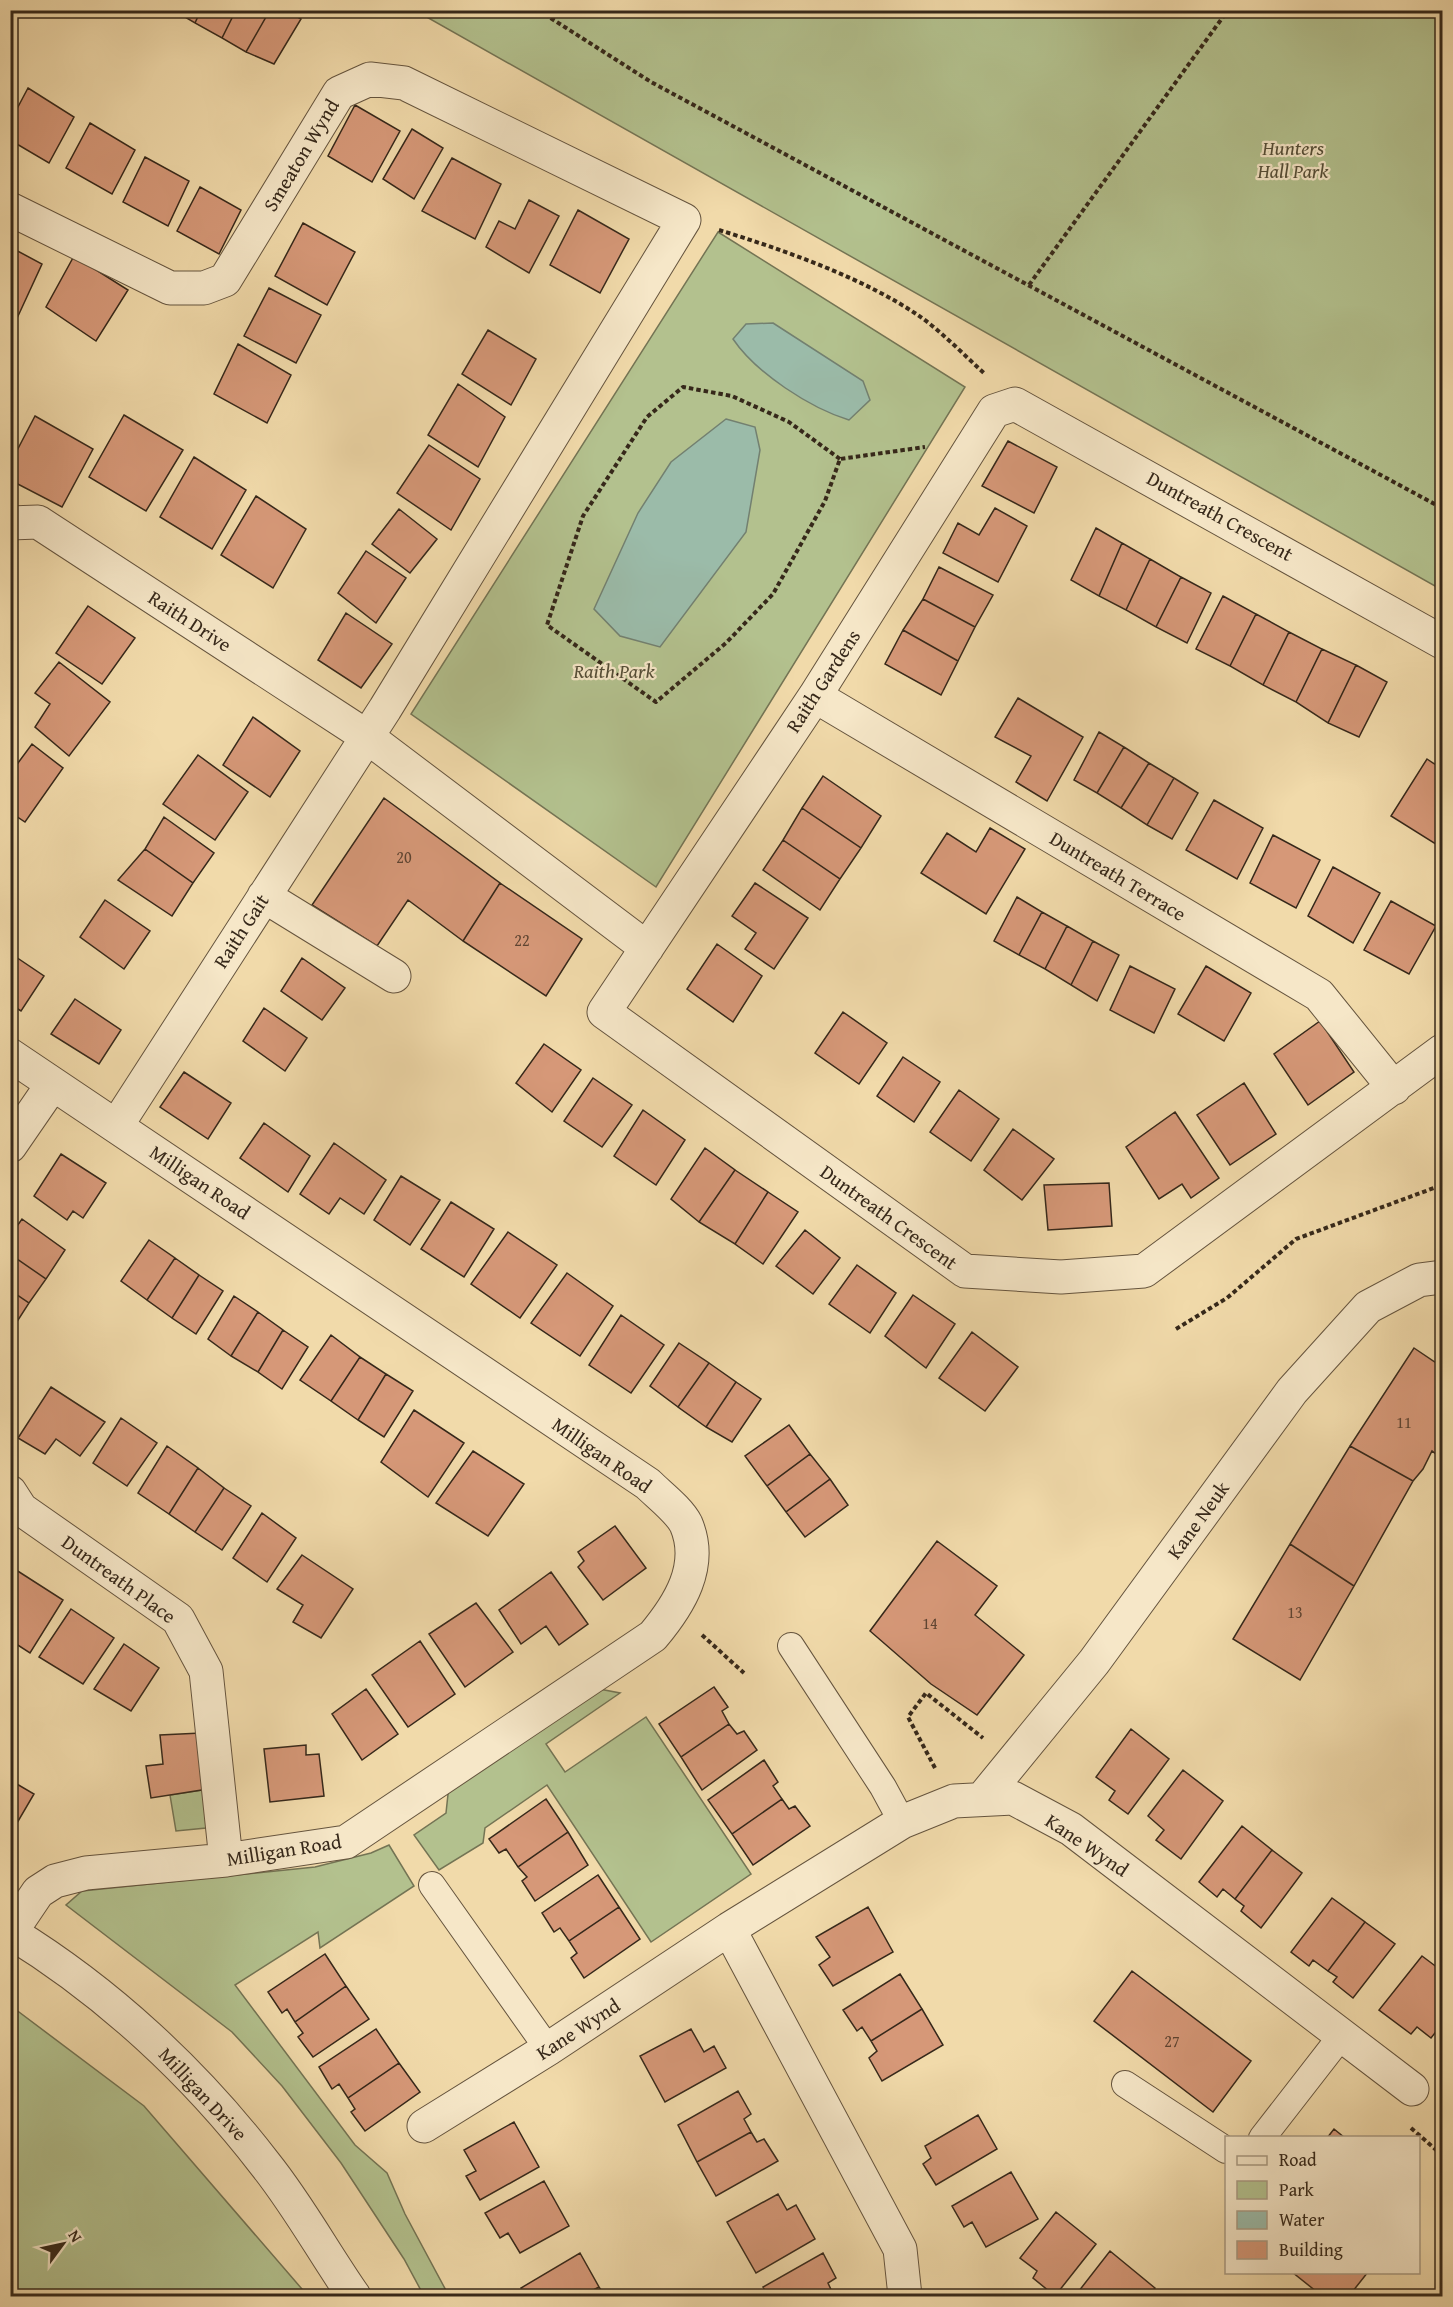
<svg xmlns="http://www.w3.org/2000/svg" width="1453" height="2307" font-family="'Gentium Book Plus',serif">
<rect width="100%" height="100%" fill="#f1daaa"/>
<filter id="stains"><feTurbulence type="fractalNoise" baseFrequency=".00333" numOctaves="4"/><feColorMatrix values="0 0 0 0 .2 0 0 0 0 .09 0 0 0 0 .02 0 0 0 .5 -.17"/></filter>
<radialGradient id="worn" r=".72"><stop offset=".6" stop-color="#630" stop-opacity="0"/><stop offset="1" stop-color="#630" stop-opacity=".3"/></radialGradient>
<!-- green -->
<path fill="#b3c18e" stroke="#747454" stroke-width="1.5" d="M 416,11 L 1442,11 L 1442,590 Z
M 718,232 L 965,387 L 656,887 L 411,714 Z
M 594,1688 L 620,1693 L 546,1744 L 565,1772 L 646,1717 L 751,1874 L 651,1942 L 547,1785 L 485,1828 L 483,1843 L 439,1870 L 414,1835 L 446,1813 L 449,1785 Z
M 208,1789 L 206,1828 L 176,1831 L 170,1795 Z
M 389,1845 L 414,1886 L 320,1948 L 318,1932 L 235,1985 L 355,2145 L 387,2173 L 405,2214 L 449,2296 L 424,2296 L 404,2259 L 341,2163 L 282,2086 L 232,2032 L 66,1905 L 82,1891 L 315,1867 L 371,1853 Z
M 11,2006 L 144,2106 L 308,2296 L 11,2296 Z"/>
<!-- water -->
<path fill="#9bbba9" stroke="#738070" stroke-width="1.5" d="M 773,323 L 863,381 L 870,400 L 849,420 C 810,408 756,373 733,339 L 746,324 Z
M 726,419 L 755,427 L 760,450 L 746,532 L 660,647 L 620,636 L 594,609 L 638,513 L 671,462 Z"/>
<!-- building -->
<path fill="#d69878" stroke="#36281a" stroke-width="1.5" d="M 173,10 L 201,10 L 195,23 Z
M 201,10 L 236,10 L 222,38 L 195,23 Z
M 236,10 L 270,10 L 246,52 L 222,38 Z
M 270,10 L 286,10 L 301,19 L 274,64 L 246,52 Z
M 28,88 L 74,117 L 49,163 L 10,140 L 10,122 Z
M 355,105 L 400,131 L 372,182 L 328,156 Z
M 90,123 L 135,150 L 112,194 L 66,168 Z
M 412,129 L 443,148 L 414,199 L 383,179 Z
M 145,157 L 189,181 L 168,226 L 123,202 Z
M 452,158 L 501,184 L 475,239 L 422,211 Z
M 200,187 L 241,210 L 219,254 L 177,231 Z
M 529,200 L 559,216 L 529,273 L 486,247 L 499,221 L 515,229 Z
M 578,210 L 629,239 L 600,293 L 550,265 Z
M 303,223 L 355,252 L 327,305 L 275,276 Z
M 10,247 L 42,264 L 13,327 L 10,325 Z
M 74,256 L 128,290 L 96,341 L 46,307 Z
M 269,288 L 321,315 L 296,363 L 244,336 Z
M 488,330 L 536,359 L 511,405 L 462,374 Z
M 238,344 L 291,375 L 267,423 L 214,394 Z
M 458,384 L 505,417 L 478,467 L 428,435 Z
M 124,415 L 183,450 L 146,511 L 89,477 Z
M 35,416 L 93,449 L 62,507 L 10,480 L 10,464 Z
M 1008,441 L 1057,467 L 1034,513 L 982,486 Z
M 429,445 L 480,479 L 451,530 L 397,493 Z
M 194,457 L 246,490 L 212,549 L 160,517 Z
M 256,496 L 306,529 L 273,588 L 221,555 Z
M 995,508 L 1027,526 L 998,582 L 943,553 L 958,523 L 979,535 Z
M 399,509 L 437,539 L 410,573 L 372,544 Z
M 1096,528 L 1122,543 L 1099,596 L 1071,580 Z
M 1122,543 L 1150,559 L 1126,610 L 1099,596 Z
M 366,551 L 406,578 L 376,623 L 338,593 Z
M 1150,559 L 1181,577 L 1156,627 L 1126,610 Z
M 939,567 L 993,595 L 975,627 L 923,599 Z
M 1181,577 L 1211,593 L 1187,643 L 1156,627 Z
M 1223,596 L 1256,614 L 1230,666 L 1196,649 Z
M 923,599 L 975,627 L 958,661 L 903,630 Z
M 88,606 L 135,638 L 102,684 L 56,653 Z
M 346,613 L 392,644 L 361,688 L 318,660 Z
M 1256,614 L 1289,632 L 1263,685 L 1230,666 Z
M 903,630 L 958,661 L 941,695 L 885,664 Z
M 1289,632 L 1322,649 L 1296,702 L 1263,685 Z
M 1322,649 L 1356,665 L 1328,723 L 1296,702 Z
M 59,662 L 110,702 L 69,756 L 35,727 L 50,704 L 35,693 Z
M 1356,665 L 1387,682 L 1359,737 L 1328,723 Z
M 1018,698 L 1083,737 L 1047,801 L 1016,782 L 1031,756 L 995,737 Z
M 253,717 L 300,751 L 270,797 L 223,765 Z
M 1099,732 L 1124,747 L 1097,793 L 1074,780 Z
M 32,744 L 63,768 L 25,822 L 10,812 L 10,758 L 18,763 Z
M 1124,747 L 1149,763 L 1121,808 L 1097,793 Z
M 198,755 L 248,792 L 215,840 L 163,804 Z
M 1427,759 L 1442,769 L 1442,848 L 1391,816 Z
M 1149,763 L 1174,778 L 1147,825 L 1121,808 Z
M 823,776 L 881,816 L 861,848 L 802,808 Z
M 1174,778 L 1198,793 L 1172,839 L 1147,825 Z
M 384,798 L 500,883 L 463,941 L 408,900 L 377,946 L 312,905 Z
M 1214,800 L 1263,828 L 1237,879 L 1186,850 Z
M 802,808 L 861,848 L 840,879 L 783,840 Z
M 164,817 L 214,853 L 193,883 L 145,849 Z
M 990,828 L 1025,849 L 986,914 L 921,873 L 947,833 L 976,852 Z
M 1273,835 L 1320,860 L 1296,908 L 1250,883 Z
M 783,840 L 840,879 L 820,910 L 763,870 Z
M 145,849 L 193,883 L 172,916 L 118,880 Z
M 1333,867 L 1380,893 L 1353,943 L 1308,916 Z
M 500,883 L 582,939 L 546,996 L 463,941 Z
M 755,883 L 808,918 L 774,969 L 745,949 L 756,933 L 732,916 Z
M 1017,897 L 1042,912 L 1019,955 L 994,941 Z
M 105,900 L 150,931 L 124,969 L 80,937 Z
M 1391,901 L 1436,926 L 1409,974 L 1364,950 Z
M 1042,912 L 1067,926 L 1045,969 L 1019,955 Z
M 1067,926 L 1093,941 L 1071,985 L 1045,969 Z
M 1093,941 L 1119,955 L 1097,1001 L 1071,985 Z
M 717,944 L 762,976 L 733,1022 L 687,989 Z
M 10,953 L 44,976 L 21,1011 L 10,1004 Z
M 302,958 L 345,988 L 322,1020 L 281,991 Z
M 1130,966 L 1175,989 L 1154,1033 L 1110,1010 Z
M 1206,966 L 1251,993 L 1224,1041 L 1178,1014 Z
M 75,999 L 121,1030 L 99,1064 L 51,1034 Z
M 264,1008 L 307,1038 L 285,1071 L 243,1041 Z
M 843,1012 L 887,1043 L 859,1084 L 815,1053 Z
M 1320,1021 L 1354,1072 L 1308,1105 L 1274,1054 Z
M 544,1044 L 581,1070 L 552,1112 L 516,1083 Z
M 903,1057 L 940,1082 L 914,1122 L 877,1096 Z
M 184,1072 L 231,1103 L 208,1139 L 160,1107 Z
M 593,1078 L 632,1105 L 602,1147 L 564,1121 Z
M 1244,1083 L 1276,1134 L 1230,1165 L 1197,1115 Z
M 959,1090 L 999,1119 L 971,1161 L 930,1132 Z
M 643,1110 L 685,1140 L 656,1185 L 614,1156 Z
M 1175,1112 L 1219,1178 L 1191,1198 L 1182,1184 L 1159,1199 L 1126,1147 Z
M 264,1123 L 310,1156 L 288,1192 L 240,1158 Z
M 1013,1129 L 1054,1159 L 1022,1200 L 984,1170 Z
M 334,1143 L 386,1180 L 364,1214 L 340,1198 L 329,1214 L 300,1194 Z
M 705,1148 L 735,1170 L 699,1222 L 671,1199 Z
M 61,1154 L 106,1183 L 83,1218 L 73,1211 L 67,1220 L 34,1196 Z
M 735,1170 L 768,1192 L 735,1244 L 699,1222 Z
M 401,1176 L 440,1200 L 410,1245 L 374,1220 Z
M 1109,1183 L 1112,1226 L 1048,1230 L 1044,1185 Z
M 768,1192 L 798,1212 L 763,1264 L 735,1244 Z
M 451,1202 L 494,1229 L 464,1277 L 421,1249 Z
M 22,1219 L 65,1250 L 46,1279 L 10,1254 L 10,1236 Z
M 805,1230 L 840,1258 L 813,1294 L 776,1266 Z
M 508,1232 L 557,1265 L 520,1318 L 471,1284 Z
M 149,1240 L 175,1258 L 147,1300 L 121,1281 Z
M 10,1254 L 46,1279 L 29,1303 L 10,1290 Z
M 175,1258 L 199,1275 L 172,1318 L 147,1300 Z
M 857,1265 L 896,1293 L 870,1333 L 829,1304 Z
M 567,1273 L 613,1306 L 580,1356 L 531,1323 Z
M 199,1275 L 223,1291 L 196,1334 L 172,1318 Z
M 10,1290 L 29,1303 L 11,1331 L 10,1330 Z
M 913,1295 L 955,1324 L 926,1368 L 885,1336 Z
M 234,1296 L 258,1312 L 231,1356 L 208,1339 Z
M 258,1312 L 283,1330 L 258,1372 L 231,1356 Z
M 621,1315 L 664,1345 L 631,1393 L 589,1365 Z
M 283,1330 L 308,1347 L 282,1389 L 258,1372 Z
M 972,1332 L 1018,1367 L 985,1411 L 939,1378 Z
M 331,1335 L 360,1357 L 331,1401 L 300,1380 Z
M 679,1343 L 709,1363 L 678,1407 L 650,1386 Z
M 1414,1348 L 1442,1367 L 1442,1459 L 1432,1451 L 1423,1469 L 1413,1481 L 1350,1446 Z
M 360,1357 L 386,1374 L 358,1420 L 331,1401 Z
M 709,1363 L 736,1382 L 706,1427 L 678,1407 Z
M 386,1374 L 413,1391 L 384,1437 L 358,1420 Z
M 736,1382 L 761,1399 L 732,1442 L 706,1427 Z
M 51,1387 L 105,1422 L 80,1456 L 56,1439 L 45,1454 L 18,1438 Z
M 414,1410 L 464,1443 L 428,1497 L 381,1462 Z
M 121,1418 L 157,1443 L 127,1486 L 93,1463 Z
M 789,1425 L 810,1454 L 767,1486 L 745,1456 Z
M 167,1446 L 198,1468 L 169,1514 L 138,1493 Z
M 1350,1446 L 1413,1481 L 1354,1586 L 1290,1544 Z
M 473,1451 L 524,1484 L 488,1536 L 436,1503 Z
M 810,1454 L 830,1479 L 786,1512 L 767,1486 Z
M 198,1468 L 224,1488 L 195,1532 L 169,1514 Z
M 830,1479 L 848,1505 L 805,1537 L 786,1512 Z
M 224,1488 L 251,1506 L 222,1550 L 195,1532 Z
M 262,1513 L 296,1538 L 267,1582 L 233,1558 Z
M 615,1526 L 646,1568 L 603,1600 L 578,1567 L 584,1561 L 578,1552 Z
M 937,1541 L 997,1586 L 975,1615 L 1024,1655 L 977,1715 L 931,1684 L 870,1631 Z
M 1290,1544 L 1354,1586 L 1300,1680 L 1233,1639 Z
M 302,1555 L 353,1589 L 321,1638 L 293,1622 L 303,1605 L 277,1589 Z
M 13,1568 L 63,1600 L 30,1653 L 10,1640 L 10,1571 Z
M 551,1572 L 588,1624 L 559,1645 L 546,1626 L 521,1644 L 499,1610 Z
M 476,1603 L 513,1652 L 465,1687 L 429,1634 Z
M 71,1609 L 114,1638 L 83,1684 L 39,1657 Z
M 420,1641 L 455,1694 L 408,1727 L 372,1675 Z
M 124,1644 L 159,1668 L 131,1711 L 94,1689 Z
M 714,1687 L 728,1707 L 722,1711 L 729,1724 L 681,1757 L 659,1724 Z
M 366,1689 L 398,1734 L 362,1760 L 332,1714 Z
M 729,1724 L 737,1734 L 744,1731 L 757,1750 L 702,1790 L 681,1757 Z
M 1131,1729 L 1169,1759 L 1128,1814 L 1109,1800 L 1115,1791 L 1096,1777 Z
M 201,1733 L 208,1789 L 151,1798 L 146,1766 L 163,1764 L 160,1735 Z
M 306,1745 L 306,1755 L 319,1754 L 324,1796 L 270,1802 L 264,1749 Z
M 764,1760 L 778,1782 L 773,1786 L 782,1799 L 732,1834 L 708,1800 Z
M 1183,1770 L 1223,1801 L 1181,1859 L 1156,1840 L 1164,1830 L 1148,1816 Z
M 10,1780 L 34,1794 L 10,1835 Z
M 546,1799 L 568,1832 L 518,1867 L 506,1849 L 499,1853 L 489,1839 Z
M 782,1799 L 789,1809 L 795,1806 L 810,1826 L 753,1865 L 732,1834 Z
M 1242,1826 L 1272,1850 L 1235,1899 L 1223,1889 L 1217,1897 L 1199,1882 Z
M 568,1832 L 588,1865 L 535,1901 L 522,1881 L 527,1877 L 518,1867 Z
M 1272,1850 L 1302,1873 L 1261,1928 L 1241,1911 L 1244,1906 L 1235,1899 Z
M 598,1875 L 619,1907 L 569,1941 L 560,1928 L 554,1932 L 542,1913 Z
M 1332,1898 L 1365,1922 L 1328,1971 L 1313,1960 L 1309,1966 L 1291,1952 Z
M 619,1907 L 640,1939 L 584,1978 L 571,1958 L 577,1953 L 569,1941 Z
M 868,1907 L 893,1952 L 833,1986 L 819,1965 L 830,1957 L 816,1937 Z
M 1365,1922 L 1395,1944 L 1353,1998 L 1333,1982 L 1337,1977 L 1328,1971 Z
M 325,1954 L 346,1986 L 295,2022 L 287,2009 L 282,2013 L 268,1992 Z
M 1422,1956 L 1442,1971 L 1442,2024 L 1431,2038 L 1417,2027 L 1411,2034 L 1379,2010 Z
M 1132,1971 L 1251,2061 L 1213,2112 L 1094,2021 Z
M 900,1974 L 922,2009 L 871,2041 L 862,2027 L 857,2031 L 843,2010 Z
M 346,1986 L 369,2019 L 313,2057 L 298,2037 L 303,2033 L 295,2022 Z
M 922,2009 L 943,2045 L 882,2081 L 869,2058 L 877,2051 L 871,2041 Z
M 376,2029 L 399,2063 L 348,2098 L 339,2084 L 332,2089 L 319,2067 Z
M 691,2029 L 704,2052 L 714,2046 L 726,2068 L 665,2102 L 640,2056 Z
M 399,2063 L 420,2092 L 365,2131 L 351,2112 L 355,2109 L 348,2098 Z
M 738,2091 L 751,2114 L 744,2119 L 751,2132 L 697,2162 L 678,2125 Z
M 978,2115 L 997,2149 L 936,2185 L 923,2164 L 931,2158 L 925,2146 Z
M 514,2122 L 539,2167 L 480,2200 L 466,2176 L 476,2171 L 464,2150 Z
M 1334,2129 L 1345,2138 L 1327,2138 Z
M 751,2132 L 757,2142 L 764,2139 L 778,2161 L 716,2196 L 697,2162 Z
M 1011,2172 L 1038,2219 L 986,2247 L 972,2222 L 964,2227 L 952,2206 Z
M 544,2181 L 569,2226 L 520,2253 L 508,2233 L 500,2238 L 485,2213 Z
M 778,2194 L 787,2210 L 796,2205 L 815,2239 L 756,2273 L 727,2222 Z
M 1056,2212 L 1096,2244 L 1055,2296 L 1033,2278 L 1037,2271 L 1020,2258 Z
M 1110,2251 L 1155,2288 L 1148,2296 L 1075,2296 Z
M 580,2253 L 599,2287 L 582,2296 L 526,2296 L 521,2288 Z
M 823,2253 L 836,2278 L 828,2283 L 834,2296 L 768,2296 L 763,2287 Z
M 1292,2272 L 1368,2272 L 1349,2296 L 1322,2296 Z
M 599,2287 L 605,2296 L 582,2296 Z"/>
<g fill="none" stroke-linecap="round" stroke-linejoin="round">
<defs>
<path id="lane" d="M 791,1646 L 883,1787 L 902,1822
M 432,1885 L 548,2049
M 1125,2084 L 1226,2150
M 1262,2138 L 1342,2035"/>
<path id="street" d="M 10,209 L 170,288 L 204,288 L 225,280 L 339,93 L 370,79 L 404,83 L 684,220 L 385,709 L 117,1125
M 10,523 L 38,522 L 366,736 L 647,948
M 1442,642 L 1015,404 L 994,411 L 815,696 L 604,1012 L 965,1271 L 1061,1277 L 1144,1271 L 1442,1051
M 815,696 L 1319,995 L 1394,1088
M 264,896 L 394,976
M 10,1055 L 648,1484 C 659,1495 679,1510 686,1524 C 704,1566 679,1605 653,1636 L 346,1842 L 226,1860 L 86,1873 L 55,1881 L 38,1892 L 11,1932
M 10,1146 L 52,1085
M 10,1492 L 21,1509 L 178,1619 L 206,1671 L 226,1860
M 982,1799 L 1094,1662 L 1292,1391 L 1368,1307 L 1419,1280 L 1442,1277
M 729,1929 L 900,2249 L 905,2296
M 10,1932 C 108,1992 195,2073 265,2164 C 298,2205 324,2253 354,2296
M 424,2126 L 548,2049 L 729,1929 L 902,1822 L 954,1801 L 1013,1798 L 1071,1829 L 1412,2089"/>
</defs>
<!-- lane casing -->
<use href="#lane" stroke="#65543e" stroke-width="28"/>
<!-- street casing -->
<use href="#street" stroke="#65543e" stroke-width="35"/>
<!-- path -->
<path stroke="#36281a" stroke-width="4" stroke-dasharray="4.5 3" stroke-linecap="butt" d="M 538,10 L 651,82 L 1442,508
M 719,230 C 784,250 867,279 922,318 C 944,334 964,355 984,373
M 1029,285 L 1228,10
M 840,459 L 789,422 L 732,396 L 683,387 L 647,417 L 583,516 L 547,625 L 656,702 L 726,643 L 773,594 L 825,501 L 840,459 L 925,447
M 1176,1329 L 1227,1298 L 1296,1239 L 1442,1185
M 702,1635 L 744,1673
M 935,1768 L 908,1717 L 926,1693 L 983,1738
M 1411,2128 L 1442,2155"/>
<!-- lane -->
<use href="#lane" stroke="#f6e7c8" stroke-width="26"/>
<!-- street -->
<use href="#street" stroke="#f6e7c8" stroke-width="33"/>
</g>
<g text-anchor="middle" stroke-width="4.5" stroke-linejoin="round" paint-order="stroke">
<!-- number labels -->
<g font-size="16" fill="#5e4432">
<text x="404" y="863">20</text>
<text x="522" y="946">22</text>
<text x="1404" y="1428">11</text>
<text x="1295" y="1618">13</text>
<text x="930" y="1629">14</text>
<text x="1172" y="2047">27</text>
</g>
<!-- park labels -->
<g font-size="20" font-style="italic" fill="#554e37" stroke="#f6e7c8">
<text x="1293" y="155">Hunters<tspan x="1293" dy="23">Hall Park</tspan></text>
<text x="614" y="678">Raith Park</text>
</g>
<!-- street labels -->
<g font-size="20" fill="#36281a" stroke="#f6e7c8">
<text transform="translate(301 155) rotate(-59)" y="7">Smeaton Wynd</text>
<text transform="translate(1220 516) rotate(29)" y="7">Duntreath Crescent</text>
<text transform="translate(190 621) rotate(33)" y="7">Raith Drive</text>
<text transform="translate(823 681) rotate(-57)" y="7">Raith Gardens</text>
<text transform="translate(1118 876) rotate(31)" y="7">Duntreath Terrace</text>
<text transform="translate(241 931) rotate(-57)" y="7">Raith Gait</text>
<text transform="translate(200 1182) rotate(34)" y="7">Milligan Road</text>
<text transform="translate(889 1217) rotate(36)" y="7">Duntreath Crescent</text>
<text transform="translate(602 1455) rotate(35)" y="7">Milligan Road</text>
<text transform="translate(1198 1520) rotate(-54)" y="7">Kane Neuk</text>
<text transform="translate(119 1579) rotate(36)" y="7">Duntreath Place</text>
<text transform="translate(1087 1845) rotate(34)" y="7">Kane Wynd</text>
<text transform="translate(284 1850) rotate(-9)" y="7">Milligan Road</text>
<text transform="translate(578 2029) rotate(-33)" y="7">Kane Wynd</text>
<text transform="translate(203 2094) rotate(47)" y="7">Milligan Drive</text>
</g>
</g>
<!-- margin -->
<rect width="1453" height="2307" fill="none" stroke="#f1daaa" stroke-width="36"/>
<rect x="12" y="12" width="1429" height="2283" fill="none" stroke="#36281a" stroke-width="3"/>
<rect x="18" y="18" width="1417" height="2271" fill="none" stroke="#36281a" stroke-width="1.5"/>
<!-- legend -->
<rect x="1225" y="2136" width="195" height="138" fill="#f6e7c8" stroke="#a99b82" stroke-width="1.5"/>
<rect x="1237" y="2156" width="30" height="9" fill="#f6e7c8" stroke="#a99b82" stroke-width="1.5"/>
<text x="1279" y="2166" font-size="18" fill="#36281a">Road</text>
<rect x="1237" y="2181" width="30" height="18" fill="#b3c18e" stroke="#a99b82" stroke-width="1.5"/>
<text x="1279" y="2196" font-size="18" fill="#36281a">Park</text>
<rect x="1237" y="2211" width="30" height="18" fill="#9bbba9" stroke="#a99b82" stroke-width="1.5"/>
<text x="1279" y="2226" font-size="18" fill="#36281a">Water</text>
<rect x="1237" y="2241" width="30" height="18" fill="#d69878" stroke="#a99b82" stroke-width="1.5"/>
<text x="1279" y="2256" font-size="18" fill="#36281a">Building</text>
<!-- north arrow -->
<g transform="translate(63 2244) rotate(57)" stroke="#f6e7c8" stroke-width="4.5" paint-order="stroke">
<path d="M0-4.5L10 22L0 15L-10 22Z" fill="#36281a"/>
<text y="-9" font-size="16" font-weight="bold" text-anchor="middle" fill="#36281a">N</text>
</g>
<rect width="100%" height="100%" filter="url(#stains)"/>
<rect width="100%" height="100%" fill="url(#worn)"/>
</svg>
